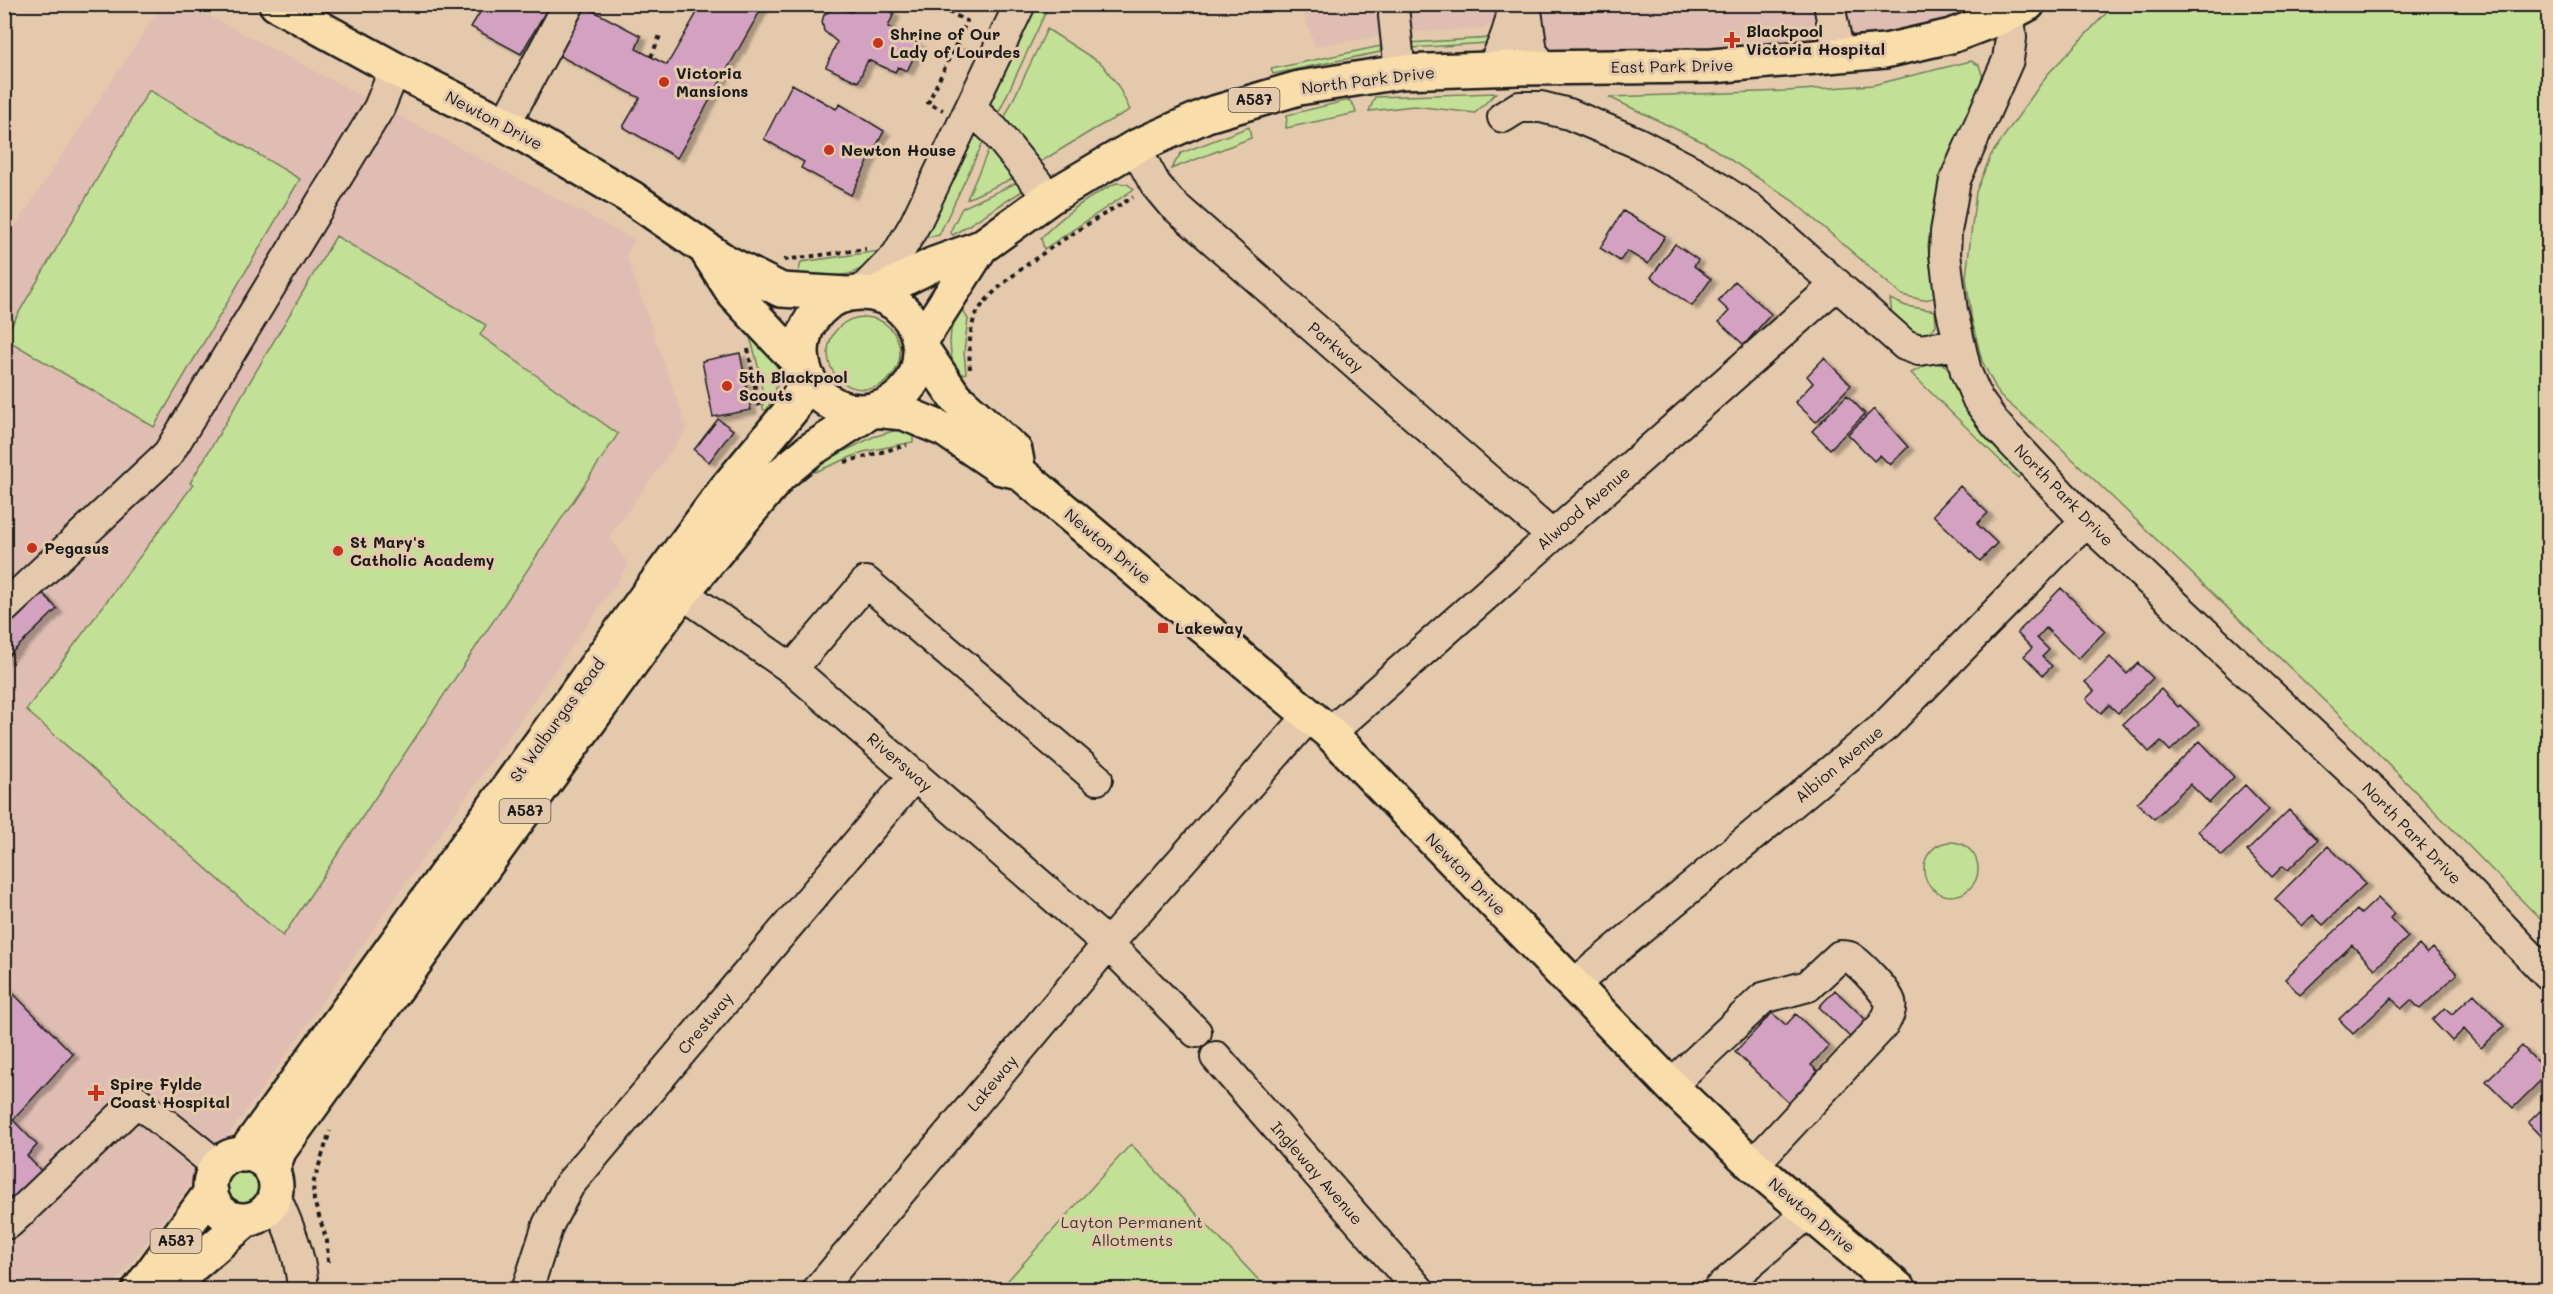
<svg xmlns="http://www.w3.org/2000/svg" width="2553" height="1294" font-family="Mali,sans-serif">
<defs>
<filter id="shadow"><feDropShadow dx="6" dy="4" stdDeviation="1.5" flood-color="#0004"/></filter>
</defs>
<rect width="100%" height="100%" fill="#e5c9ac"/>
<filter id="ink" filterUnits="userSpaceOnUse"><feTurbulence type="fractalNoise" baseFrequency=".0167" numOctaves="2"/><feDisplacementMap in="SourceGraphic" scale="12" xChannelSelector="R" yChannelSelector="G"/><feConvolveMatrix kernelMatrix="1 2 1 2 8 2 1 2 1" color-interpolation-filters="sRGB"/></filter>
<g filter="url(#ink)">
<!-- built -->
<path fill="#e0bdb2" d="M 1513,4 L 1486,28 L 1405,33 L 1315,46 L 1301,5 Z
M 162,5 L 189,5 L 635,240 L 626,254 L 687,429 L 609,537 L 629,565 L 242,1117 L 111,1289 L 5,1289 L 5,241 Z
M 1525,5 L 2028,5 L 1951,36 L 1544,68 Z"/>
<!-- green -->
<path fill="#c3e097" stroke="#707e5a" stroke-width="1.5" d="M 1033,5 L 1049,5 L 998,114 L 988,100 Z
M 2114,5 L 2548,5 L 2548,927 L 2360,735 L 2060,447 L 2000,396 L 1982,361 L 1972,321 L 1966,277 L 1976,192 L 1991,155 L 2047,75 Z
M 1047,29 L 1102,64 L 1117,84 L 1130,110 L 1096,128 L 1037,164 L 1003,121 Z
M 1493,38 L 1487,43 L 1411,48 L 1409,43 Z
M 1381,46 L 1380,52 L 1273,74 L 1271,69 Z
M 1971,61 L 1979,65 L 1983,78 L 1980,94 L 1963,126 L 1938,187 L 1928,246 L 1934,298 L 1923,300 L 1902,295 L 1793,201 L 1705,143 L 1609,97 L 1787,91 L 1873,85 Z
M 149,90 L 300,179 L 154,427 L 4,338 Z
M 1496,93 L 1475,113 L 1414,106 L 1369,111 L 1375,97 Z
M 1349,100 L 1354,106 L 1356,113 L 1286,128 L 1287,115 Z
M 1249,127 L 1251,138 L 1171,169 L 1181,153 Z
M 974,129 L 986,136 L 939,235 L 923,238 Z
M 992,142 L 1016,177 L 967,199 Z
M 1020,181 L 1024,190 L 953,235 L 950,232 L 962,208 Z
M 1116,183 L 1127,184 L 1134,189 L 1044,249 L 1041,238 C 1063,214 1087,198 1116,183 Z
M 336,236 L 486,325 L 480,335 L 618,434 L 283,936 L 26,710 L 193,485 L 190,483 Z
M 887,250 C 855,279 840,278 798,274 L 801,262 Z
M 1890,299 L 1906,306 L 1935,311 L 1936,325 L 1928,335 L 1914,338 L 1893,323 Z
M 959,305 L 968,319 L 964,352 L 966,373 L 957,377 C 948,351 947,331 959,305 Z
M828 353a36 36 0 1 1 72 0a36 36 0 1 1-72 0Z
M 744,322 C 773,358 792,365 766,411 L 763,409 C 763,379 755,349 744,322 Z
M 1933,362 L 1946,366 L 1954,376 L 2022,473 L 2018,478 L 1911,373 Z
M 897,430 L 913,433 L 913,442 L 863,452 L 815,472 L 812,467 L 873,437 Z
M1924 869a27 27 0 1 1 54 0a27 27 0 1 1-54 0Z
M 1131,1144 L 1267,1289 L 1000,1289 Z
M223 1188a20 20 0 1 1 40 0a20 20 0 1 1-40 0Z"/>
<!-- building -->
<path fill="#d3a2c1" stroke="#1c1c1c" stroke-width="1.5" filter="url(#shadow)" d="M 485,4 L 550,4 L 521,54 L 471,27 Z
M 702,4 L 764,4 L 677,158 L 623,127 L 640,98 L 556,54 L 586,7 L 641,36 L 636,49 L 667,65 Z
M 856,4 L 874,4 L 894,13 L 888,27 L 920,44 L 907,71 L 898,67 L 895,72 L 868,60 L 858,82 L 826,67 L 837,42 L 824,31 L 822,22 L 824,15 L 834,8 L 852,12 Z
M 792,84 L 836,109 L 840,104 L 884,131 L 851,195 L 801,168 L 804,162 L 764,139 Z
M 1623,211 L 1665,236 L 1648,264 L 1627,251 L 1620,261 L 1600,248 Z
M 1675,244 L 1698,260 L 1694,266 L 1711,279 L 1692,306 L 1651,277 Z
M 1735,281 L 1771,314 L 1744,345 L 1719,322 L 1729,311 L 1718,301 Z
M 740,353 L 751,410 L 713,417 L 702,361 Z
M 1824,358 L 1851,385 L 1816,422 L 1795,402 L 1813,383 L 1807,376 Z
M 1847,395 L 1865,414 L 1830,449 L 1812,431 Z
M 1874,409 L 1908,447 L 1890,465 L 1880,455 L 1874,461 L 1848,434 Z
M 718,419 L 733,430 L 709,462 L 694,450 Z
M 1960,486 L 1988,513 L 1977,524 L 1997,543 L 1980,561 L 1933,515 Z
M 2061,588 L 2105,631 L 2078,659 L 2046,628 L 2037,638 L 2049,650 L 2042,657 L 2052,666 L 2043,675 L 2024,656 L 2032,648 L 2017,633 Z
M 42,592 L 57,609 L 4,660 L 4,627 Z
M 2110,657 L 2127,674 L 2138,663 L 2153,678 L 2118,713 L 2109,705 L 2101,713 L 2086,699 L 2094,691 L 2085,682 Z
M 2161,689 L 2178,707 L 2180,705 L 2199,724 L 2170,751 L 2161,741 L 2149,752 L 2123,724 Z
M 2200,741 L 2234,777 L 2209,803 L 2190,784 L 2154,819 L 2137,803 Z
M 2245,785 L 2269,810 L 2222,856 L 2198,831 Z
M 2289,810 L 2318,840 L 2288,870 L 2283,866 L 2272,877 L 2247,851 Z
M 2328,846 L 2366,883 L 2323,925 L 2313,915 L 2302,926 L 2275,899 Z
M 2378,898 L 2394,914 L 2390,918 L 2408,937 L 2375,969 L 2352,945 L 2300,995 L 2285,979 L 2357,910 L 2361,914 Z
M 2419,945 L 2427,954 L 2433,948 L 2457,974 L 2420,1009 L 2411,1000 L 2401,1009 L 2392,998 L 2353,1034 L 2339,1019 Z
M 4,984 L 73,1054 L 13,1120 L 37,1145 L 27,1156 L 46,1176 L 12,1199 L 4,1191 Z
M 1835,990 L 1868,1022 L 1852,1039 L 1819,1007 Z
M 2474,994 L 2504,1026 L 2481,1048 L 2464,1029 L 2452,1041 L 2432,1020 L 2445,1008 L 2452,1014 Z
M 1772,1013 L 1786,1025 L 1796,1014 L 1829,1046 L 1811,1065 L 1827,1080 L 1797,1111 L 1735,1052 Z
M 2522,1046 L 2548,1073 L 2513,1108 L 2486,1081 Z
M 2540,1111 L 2544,1116 L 2548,1112 L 2548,1144 L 2528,1123 Z"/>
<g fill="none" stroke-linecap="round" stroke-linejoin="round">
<defs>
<path id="minor" d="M 1525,4 L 1532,52 L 1544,68
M 1829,4 L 1839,56
M 2009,14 L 2011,38 L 2008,60 L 1955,180 L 1946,232 L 1945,254 L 1952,311 L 1966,372 L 1978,400 L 1996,425 L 2086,521 L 2376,794 L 2548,975
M 1394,16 L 1400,72
M 1492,69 C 1501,49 1512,27 1513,4
M 971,109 L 994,130 L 1049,198
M 1503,117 L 1519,107 L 1541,107 L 1569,114 L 1638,143 L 1692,171 L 1750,208 L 1905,345 L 1919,350 L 1959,344
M 505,124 L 569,4
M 1135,147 L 1155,184 L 1170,202 L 1551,535
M 860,293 L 897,255 L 915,224 L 1020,4
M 682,593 L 792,669 L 1108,944 L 1196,1032
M 4,608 L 168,454 L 379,108 L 395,69
M 792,669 L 866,582 L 1097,779
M 1330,733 L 1837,284
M 1573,985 L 1885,726 L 2086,521
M 1216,1057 L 1419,1290
M 1671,1085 L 1763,998 L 1808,986 L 1840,956 C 1842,956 1847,956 1849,957 C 1858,961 1888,993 1890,1002 C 1892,1010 1887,1018 1883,1025 L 1753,1165
M 275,1196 C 289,1228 301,1255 303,1290
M 4,1223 L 9,1223 L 137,1101 L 218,1166
M 527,1290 L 548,1225 L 569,1185 L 915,775
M 818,1290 L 1108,944 L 1310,715
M 1718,1290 L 1808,1213"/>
<path id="major" d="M 276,4 L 395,69 L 505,124 L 632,198 L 724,261 L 781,290 L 847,294
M 708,253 L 734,294 L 804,368
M802 352a59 59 0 1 1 118 0a59 59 0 1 1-118 0Z
M 874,294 L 934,264 L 981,247 L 1049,198 L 1135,147 L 1207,115 L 1299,88 L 1400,72 L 1518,68 L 1712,66 L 1885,51 L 1951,36 L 2009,14 L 2028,4
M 919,344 L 955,397 L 1015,451 L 1019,472
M 919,344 L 981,247
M 873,410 L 904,413 L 945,430 L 1001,468 L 1019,472 L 1330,733 L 1679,1094 L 1753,1165 L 1900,1290
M210 1187a33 33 0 1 1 66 0a33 33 0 1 1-66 0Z
M 243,1155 L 647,595 L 724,491 L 792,409 L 800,394 L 805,374
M 272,1172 L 279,1151 L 682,593 L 780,475 L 809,451 L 873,410
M 139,1290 L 211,1192
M 173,1290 L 191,1267 L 246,1220"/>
</defs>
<!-- minor casing -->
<use href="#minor" stroke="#1c1c1c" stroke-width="34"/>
<!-- major casing -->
<use href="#major" stroke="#1c1c1c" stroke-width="38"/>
<!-- path -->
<path stroke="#1c1c1c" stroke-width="4" stroke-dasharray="4.5 4.5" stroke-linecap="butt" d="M 932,4 L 967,21 L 928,103 L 943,110
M 883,9 L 886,4
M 956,45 L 969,51
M 651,57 L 661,33
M 784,260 L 866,249
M 748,349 L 759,407
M 970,369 C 969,353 969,335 974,319 C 987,282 1097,218 1133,197
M 845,462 L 907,445
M 328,1262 L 327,1241 L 314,1201 L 313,1184 L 330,1131"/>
<!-- minor -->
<use href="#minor" stroke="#e5c9ac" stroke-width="30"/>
<!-- major -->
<use href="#major" stroke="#f9deab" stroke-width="33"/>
</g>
</g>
<!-- markers -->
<g fill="#c8321e" stroke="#e5c9ac" stroke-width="2">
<path d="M1729 31h6v6h6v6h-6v6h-6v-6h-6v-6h6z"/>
<circle cx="878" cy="43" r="6"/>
<circle cx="664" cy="82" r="6"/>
<circle cx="829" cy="150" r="6"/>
<circle cx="727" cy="386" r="6"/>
<circle cx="32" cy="548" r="6"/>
<circle cx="338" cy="551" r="6"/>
<rect x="1157" y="622" width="12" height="12" rx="3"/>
<path d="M93 1084h6v6h6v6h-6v6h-6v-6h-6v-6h6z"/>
</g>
<g text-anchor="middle" stroke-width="6" stroke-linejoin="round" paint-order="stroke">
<!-- shield labels -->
<g fill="#e5c9ac" stroke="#585047" stroke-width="1.5">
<rect x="1228.5" y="88" width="51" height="24" rx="4.5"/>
<rect x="499.5" y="799" width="51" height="24" rx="4.5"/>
<rect x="150.5" y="1229" width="51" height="24" rx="4.5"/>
</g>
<g font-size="15" font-weight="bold" fill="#1c1c1c">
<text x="1254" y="105">A587</text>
<text x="525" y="816">A587</text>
<text x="176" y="1246">A587</text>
</g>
<!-- poi labels -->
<g font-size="16" font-weight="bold" fill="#1c1c1c" stroke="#e5c9ac" text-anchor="start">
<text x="1746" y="37">Blackpool<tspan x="1746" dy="18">Victoria Hospital</tspan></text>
<text x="890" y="40">Shrine of Our<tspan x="890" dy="18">Lady of Lourdes</tspan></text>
<text x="676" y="79">Victoria<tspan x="676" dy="18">Mansions</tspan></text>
<text x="841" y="156">Newton House</text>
<text x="739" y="383">5th Blackpool<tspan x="739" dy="18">Scouts</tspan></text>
<text x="350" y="548">St Mary's<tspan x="350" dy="18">Catholic Academy</tspan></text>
<text x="44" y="554">Pegasus</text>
<text x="1175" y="634">Lakeway</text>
<text x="110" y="1090">Spire Fylde<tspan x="110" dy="18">Coast Hospital</tspan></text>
</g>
<!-- street labels -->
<g font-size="16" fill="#1c1c1c" stroke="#e5c9ac">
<text transform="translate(1672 66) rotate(-1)" y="6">East Park Drive</text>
<text transform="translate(1368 80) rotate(-7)" y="6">North Park Drive</text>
<text transform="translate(494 120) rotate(28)" y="6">Newton Drive</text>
<text transform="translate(1336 347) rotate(41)" y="6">Parkway</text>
<text transform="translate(2064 495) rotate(46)" y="6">North Park Drive</text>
<text transform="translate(1583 508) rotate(-41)" y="6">Alwood Avenue</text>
<text transform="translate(1108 546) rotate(40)" y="6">Newton Drive</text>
<text transform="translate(557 720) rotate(-54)" y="6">St Walburgas Road</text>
<text transform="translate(900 762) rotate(41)" y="6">Riversway</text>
<text transform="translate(1839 764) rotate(-40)" y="6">Albion Avenue</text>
<text transform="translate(2412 833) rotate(46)" y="6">North Park Drive</text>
<text transform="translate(1466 874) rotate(46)" y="6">Newton Drive</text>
<text transform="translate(705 1023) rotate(-50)" y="6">Crestway</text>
<text transform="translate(992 1083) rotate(-50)" y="6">Lakeway</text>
<text transform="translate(1317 1173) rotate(49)" y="6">Ingleway Avenue</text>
<text transform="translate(1812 1215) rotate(40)" y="6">Newton Drive</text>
</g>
<!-- park labels -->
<g font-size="16" fill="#35392e" stroke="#e5c9ac">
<text x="1132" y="1228">Layton Permanent<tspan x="1132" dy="18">Allotments</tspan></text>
</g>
</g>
<!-- margin -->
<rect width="2553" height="1294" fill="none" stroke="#e5c9ac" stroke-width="24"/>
<rect x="12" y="12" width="2529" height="1270" fill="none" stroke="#1c1c1c" stroke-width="2" filter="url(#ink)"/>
</svg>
